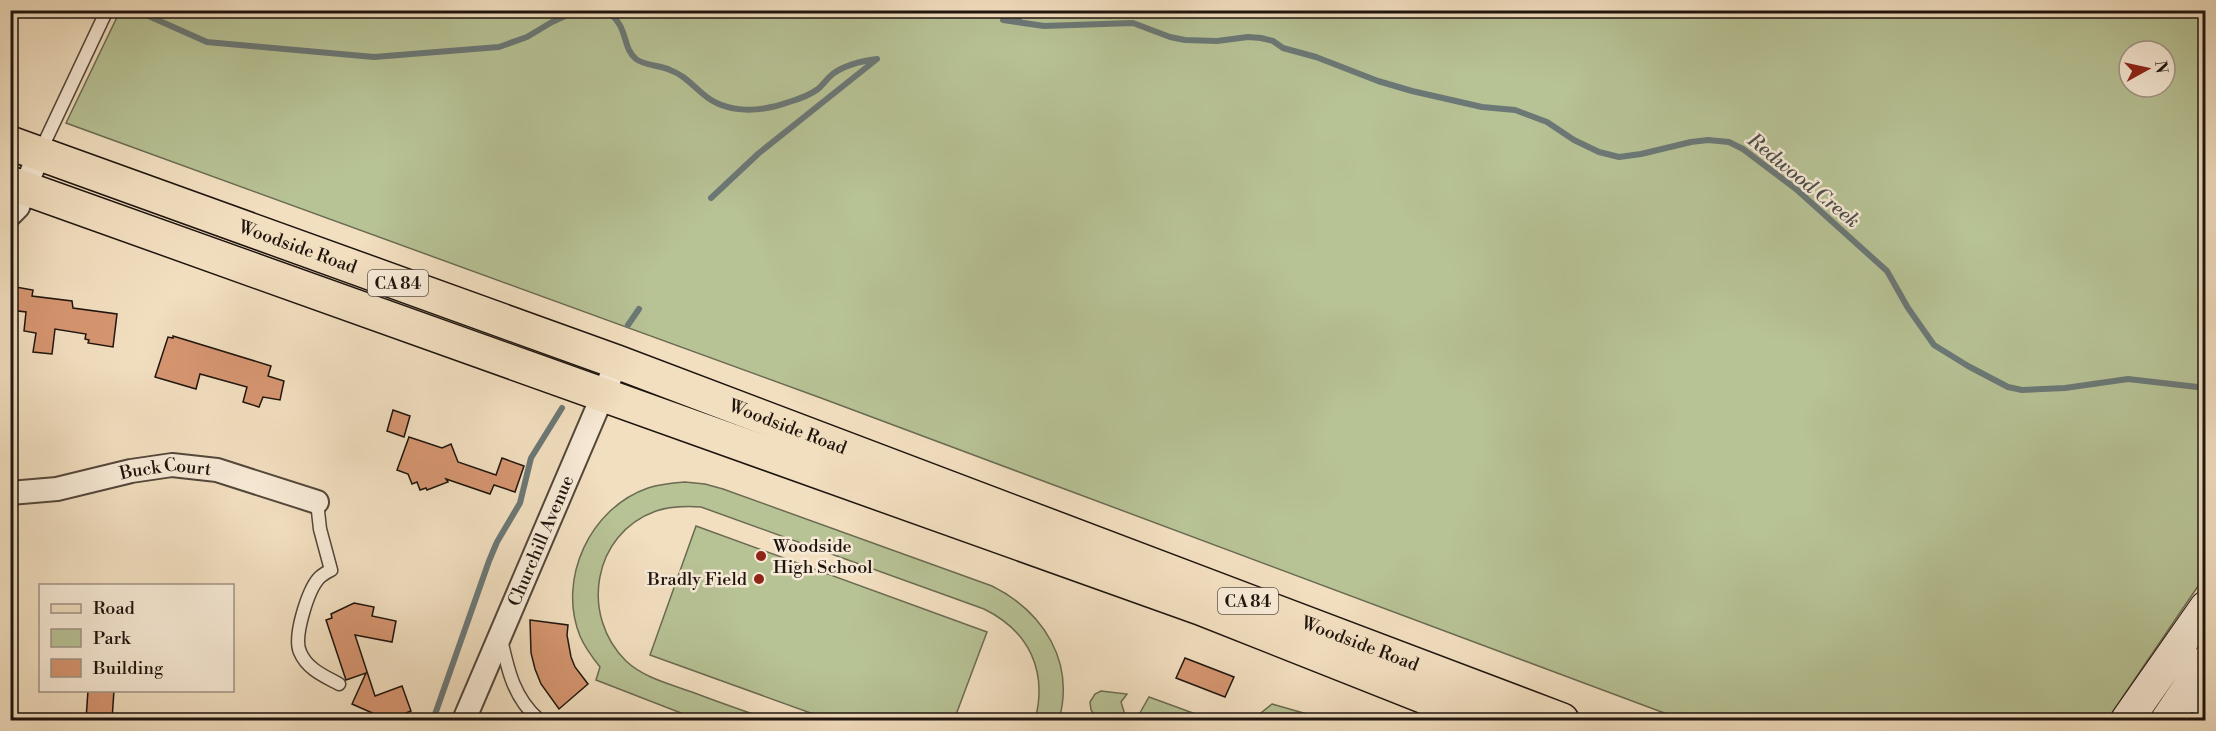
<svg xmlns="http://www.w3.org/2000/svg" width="2216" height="731" font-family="'Libre Bodoni',serif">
<rect width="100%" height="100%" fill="#f2dfc0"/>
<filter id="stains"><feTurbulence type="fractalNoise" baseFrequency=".00333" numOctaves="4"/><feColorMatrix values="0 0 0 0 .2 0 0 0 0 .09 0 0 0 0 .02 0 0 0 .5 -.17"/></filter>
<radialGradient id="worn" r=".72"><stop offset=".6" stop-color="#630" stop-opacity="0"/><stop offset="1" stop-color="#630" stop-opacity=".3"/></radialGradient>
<!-- green -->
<path fill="#b7c295" stroke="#6a6b52" stroke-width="1.5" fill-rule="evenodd" d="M 120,11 L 2205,11 L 2205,576 L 2107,720 L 1683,720 L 821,398 L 66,123 ZM 2129,51 L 2165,51 L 2165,87 L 2129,87 Z
M 685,482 L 705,484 L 723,489 L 992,586 C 1044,612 1075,662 1059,720 L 1035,720 C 1048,671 1029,631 984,609 L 701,507 C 685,506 671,506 656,511 C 592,534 580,616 626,661 C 644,678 670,684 692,692 C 718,702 744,711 770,720 L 699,720 L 596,680 L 600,667 C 592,657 585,648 580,636 C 557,579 590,508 648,488 C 660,484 672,483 685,482 Z
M 696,526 L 987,632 L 954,720 L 830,720 L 650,655 Z
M 1101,691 L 1127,694 L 1121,702 L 1125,715 L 1137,718 L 1149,697 L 1212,720 L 1110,720 L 1106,715 L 1098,720 L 1091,710 L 1090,702 L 1095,694 Z
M 1272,704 L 1328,720 L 1252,720 Z"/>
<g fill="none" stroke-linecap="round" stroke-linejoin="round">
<!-- stream -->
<path stroke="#6b7876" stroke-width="6" d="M 135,10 L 207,42 L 374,57 L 499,47 L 527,37 L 552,22 L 578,10
M 605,10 C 630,26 621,47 636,59 C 645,66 660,65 670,70 C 684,75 692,85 703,94 C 727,115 762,112 789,102 C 799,99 810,95 818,89 C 824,84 828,77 834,73 C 847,64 862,61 877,59
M 1012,10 L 1020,22
M 1003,20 L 1044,26 L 1133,23 L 1170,37 L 1185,40 L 1217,41 L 1248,37 L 1261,38 L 1273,41 L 1283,48 L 1316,57 L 1378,81 L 1412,91 L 1482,107 L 1515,110 L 1547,122 L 1574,140 L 1599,152 L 1619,157 L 1641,154 L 1691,142 L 1708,140 L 1729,142 L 1743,149 L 1796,189 L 1887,271 L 1908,308 L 1934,345 L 1968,366 L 2008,387 L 2022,390 L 2065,388 L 2128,379 L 2206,388
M 711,198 L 759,153 L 877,59
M 628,325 L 639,309
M 433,720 L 489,561 L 497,542 L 520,503 L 531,458 L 562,408"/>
</g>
<!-- building -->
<path fill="#d69671" stroke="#1e140e" stroke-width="1.5" d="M 10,286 L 33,290 L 32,296 L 72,301 L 73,308 L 117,314 L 113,347 L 88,343 L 89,340 L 85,339 L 86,334 L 55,329 L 52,354 L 33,352 L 36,333 L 24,331 L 26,312 L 10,310 Z
M 173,336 L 271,366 L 268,376 L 284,381 L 280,400 L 263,397 L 259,407 L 243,402 L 247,387 L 200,374 L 196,389 L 155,377 L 168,337 L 173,338 Z
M 393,410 L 410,416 L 404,437 L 387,431 Z
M 409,437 L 442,448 L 451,444 L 458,462 L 496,475 L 502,458 L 524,466 L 515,492 L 494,485 L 490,494 L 446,479 L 448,482 L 427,490 L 426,488 L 420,490 L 417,482 L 412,484 L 408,474 L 397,470 Z
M 354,603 L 374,607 L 372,616 L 396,621 L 392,642 L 355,635 L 375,696 L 402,686 L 411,711 L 388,720 L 352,704 L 366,673 L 346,680 L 326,620 L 332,618 L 331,614 Z
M 530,620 L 568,625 L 567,635 L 571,657 L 575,667 L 588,684 L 559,709 L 541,684 L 535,669 L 531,653 Z
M 1185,658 L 1234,677 L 1225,697 L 1176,678 Z
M 88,690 L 114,690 L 112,720 L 86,720 Z"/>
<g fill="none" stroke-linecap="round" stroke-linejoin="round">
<defs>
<path id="service" d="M 40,152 L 107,10
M 317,502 L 320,529 L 331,570 C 327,572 322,575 319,578 C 308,590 293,637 300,652 C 307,669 324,676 339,684
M 501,639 C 508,671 514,698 539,720
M 2182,699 L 2206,713"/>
<g id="minor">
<path d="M 10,215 L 18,207 L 39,153"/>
<path id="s1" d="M 10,493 L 57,489 L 131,471 L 172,465 L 217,470 L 317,502"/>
<path id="s2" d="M 464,720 L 617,362"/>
</g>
<path id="secondary" d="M 2127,720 L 2206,607
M 2167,720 L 2206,662"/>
<g id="primary">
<path id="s3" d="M 10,143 L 617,362 L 1562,720"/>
<path d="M 10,183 L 1200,608 L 1483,720"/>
</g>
</defs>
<!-- service casing -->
<use href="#service" stroke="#53473a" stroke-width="15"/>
<!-- minor casing -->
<use href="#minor" stroke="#53473a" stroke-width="26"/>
<!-- secondary casing -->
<use href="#secondary" stroke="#1e140e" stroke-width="34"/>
<!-- primary casing -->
<use href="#primary" stroke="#1e140e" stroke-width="36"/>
<!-- service -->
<use href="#service" stroke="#f7ead6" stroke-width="12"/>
<!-- minor -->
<use href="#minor" stroke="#f7ead6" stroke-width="22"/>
<!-- secondary -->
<use href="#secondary" stroke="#f7ead6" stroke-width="32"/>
<!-- primary -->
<use href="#primary" stroke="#f2dfc0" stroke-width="33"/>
</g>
<!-- markers -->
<g fill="#8f2418" stroke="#f7ead6" stroke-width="2">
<circle cx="761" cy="556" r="6"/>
<circle cx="759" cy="579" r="6"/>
</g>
<g text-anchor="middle" stroke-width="5" stroke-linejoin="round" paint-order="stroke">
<!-- shield labels -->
<g fill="#f7ead6" stroke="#5f544a" stroke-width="1.5">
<rect x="368" y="270" width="60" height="26" rx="4.5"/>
<rect x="1218" y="588" width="60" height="26" rx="4.5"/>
</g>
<g font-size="16" font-weight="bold" fill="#1e140e">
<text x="398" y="289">CA 84</text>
<text x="1248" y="607">CA 84</text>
</g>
<!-- street labels -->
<g font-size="18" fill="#1e140e" stroke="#f7ead6">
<text dy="6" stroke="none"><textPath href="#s3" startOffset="306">Woodside Road</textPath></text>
<text dy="6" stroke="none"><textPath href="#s3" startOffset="828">Woodside Road</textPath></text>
<text dy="6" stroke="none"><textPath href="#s1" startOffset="158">Buck Court</textPath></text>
<text dy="6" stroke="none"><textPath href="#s2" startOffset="195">Churchill Avenue</textPath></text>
<text dy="6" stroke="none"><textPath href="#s3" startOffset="1440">Woodside Road</textPath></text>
</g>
<!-- poi labels -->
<g font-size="18" fill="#1e140e" stroke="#f7ead6" text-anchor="start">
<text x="773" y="552">Woodside<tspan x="773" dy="21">High School</tspan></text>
<text x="747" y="585" text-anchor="end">Bradly Field</text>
</g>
<!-- water labels -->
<g font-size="20" font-style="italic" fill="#4b4e4b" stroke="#f7ead6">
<text transform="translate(1804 180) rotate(39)" y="7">Redwood Creek</text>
</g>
</g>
<!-- margin -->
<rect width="2216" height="731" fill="none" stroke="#f2dfc0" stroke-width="36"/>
<rect x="12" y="12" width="2192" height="707" fill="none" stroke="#1e140e" stroke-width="3"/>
<rect x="18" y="18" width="2180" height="695" fill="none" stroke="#1e140e" stroke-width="1.5"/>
<!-- legend -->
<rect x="39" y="584" width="195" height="108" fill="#f7ead6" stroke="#a09486" stroke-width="1.5"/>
<rect x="51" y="604" width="30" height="9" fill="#f2dfc0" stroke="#a09486" stroke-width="1.5"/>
<text x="93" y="614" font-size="18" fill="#1e140e">Road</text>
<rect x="51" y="629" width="30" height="18" fill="#b7c295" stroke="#a09486" stroke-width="1.5"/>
<text x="93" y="644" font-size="18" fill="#1e140e">Park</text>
<rect x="51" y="659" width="30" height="18" fill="#d69671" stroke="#a09486" stroke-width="1.5"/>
<text x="93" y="674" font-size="18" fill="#1e140e">Building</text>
<!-- north arrow -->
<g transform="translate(2147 69) rotate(82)"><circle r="28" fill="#f7ead6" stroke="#a09486" stroke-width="1.5"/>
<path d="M0-4.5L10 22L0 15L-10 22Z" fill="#8f2418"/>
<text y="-9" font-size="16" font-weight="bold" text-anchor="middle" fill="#1e140e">N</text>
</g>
<rect width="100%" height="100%" filter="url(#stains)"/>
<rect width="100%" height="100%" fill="url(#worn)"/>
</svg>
